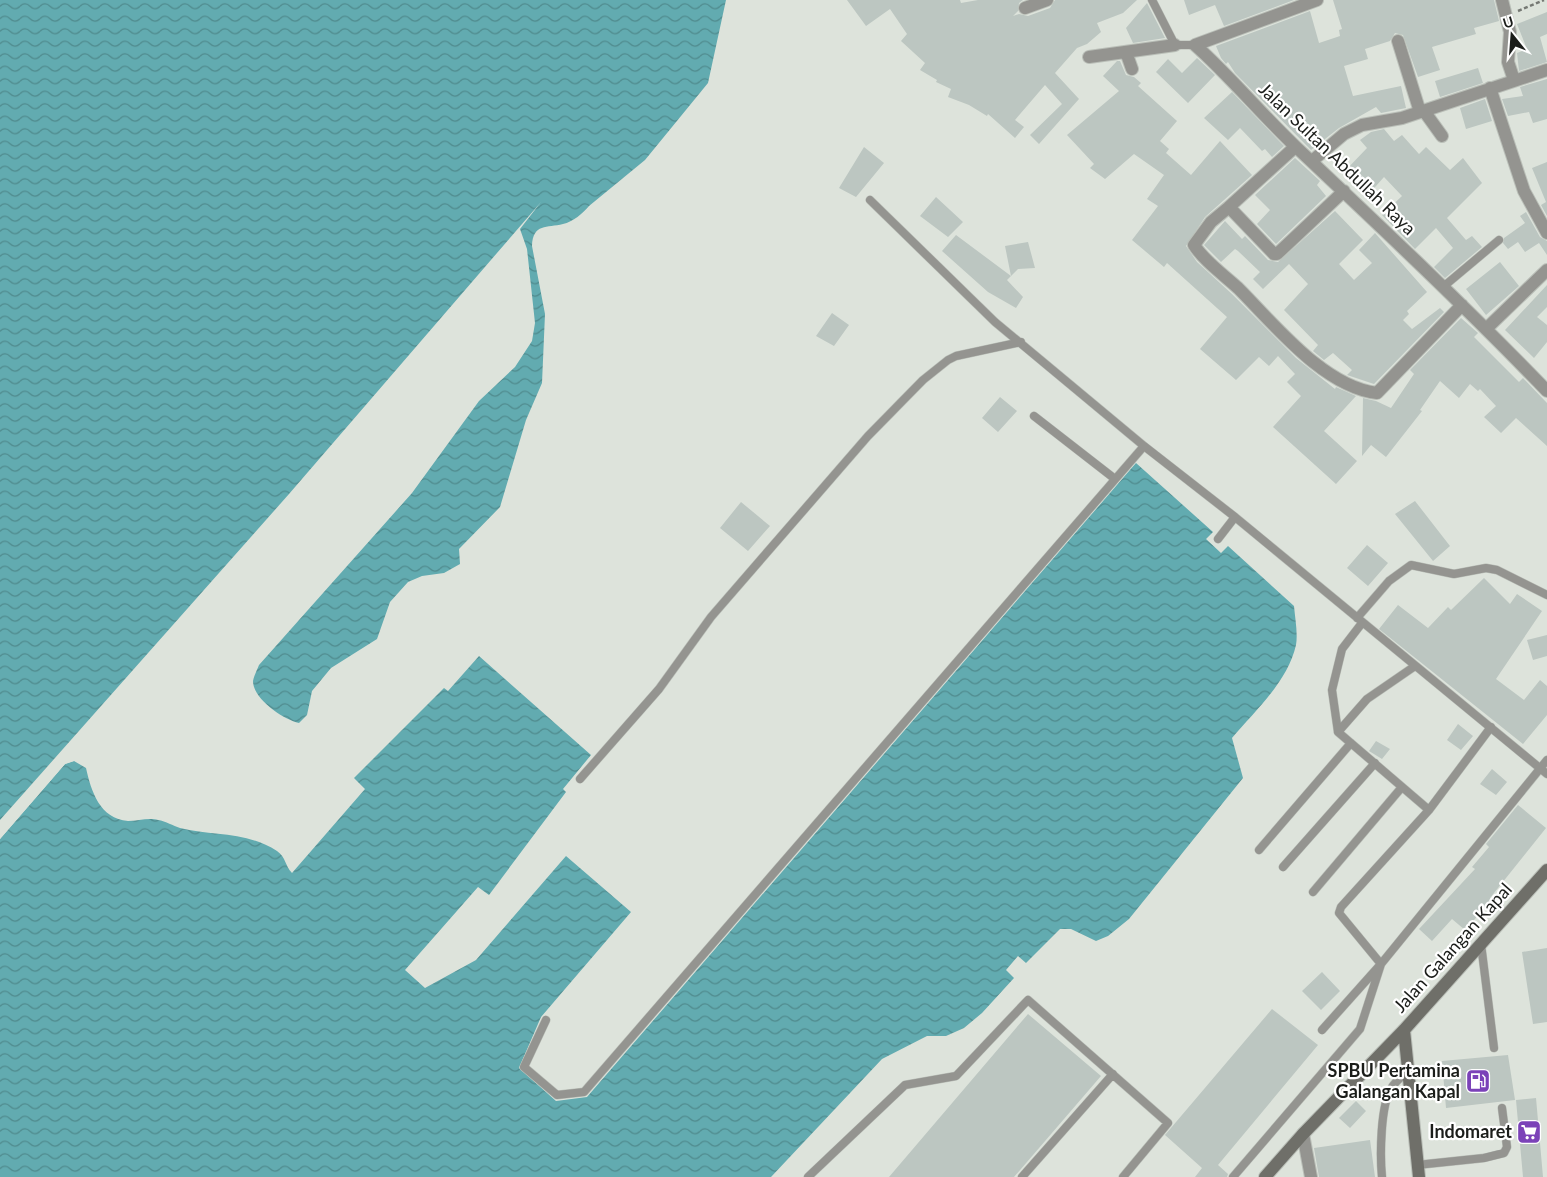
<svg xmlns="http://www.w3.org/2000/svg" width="1547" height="1177" font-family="Lato,sans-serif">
<defs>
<pattern id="water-waves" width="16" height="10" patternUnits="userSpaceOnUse" patternTransform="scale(1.25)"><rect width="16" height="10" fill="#62abb0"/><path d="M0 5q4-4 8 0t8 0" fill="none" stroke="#508b8e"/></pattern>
</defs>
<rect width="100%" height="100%" fill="#dde3db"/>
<!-- water -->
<path fill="url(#water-waves)" d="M 0,0 L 726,0 L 708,83 L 645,160 L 589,206 C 583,213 573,222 563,224 C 547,228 533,223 532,246 L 545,314 L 542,383 L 526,420 L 500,507 L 459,549 L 460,564 L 444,573 L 422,576 L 408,582 L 390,602 L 377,639 L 331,668 L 312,691 L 307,715 L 299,723 C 283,719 253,699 253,681 C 254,676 257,670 259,665 L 412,493 L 479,401 L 515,367 L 532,341 L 535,323 L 527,249 L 520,229 L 541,202 L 289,494 L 0,820 Z
M 1136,463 L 1213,532 L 1206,539 L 1221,553 L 1228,546 L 1294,606 C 1295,618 1298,633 1296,645 C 1288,681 1255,711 1232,738 L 1243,778 L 1129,919 L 1108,936 L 1096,941 L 1071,929 L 1060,929 L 1026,963 L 1018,956 L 1006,970 L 1014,978 L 982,1013 L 964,1028 L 946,1036 L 927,1036 L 882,1059 L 771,1177 L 0,1177 L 0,839 L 65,764 L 74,761 L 86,768 C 91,791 100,819 128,821 C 138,821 149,817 158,820 C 166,821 173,826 180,828 C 212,836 246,831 277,851 C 286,857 285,866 292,873 L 365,789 L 354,778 L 444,688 L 448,691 L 479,656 L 591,755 L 563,789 L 566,792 L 489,895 L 478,887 L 405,970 L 425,988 L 476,960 L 566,856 L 631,912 L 541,1017 L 519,1068 L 556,1101 L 587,1097 Z"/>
<!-- pier -->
<path fill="#dde3db" d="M 71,760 L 74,761 L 65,764 L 0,839 L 0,835 L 63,762 Z"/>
<!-- building -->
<path fill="#bcc6c1" d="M 847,0 L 960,0 L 961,3 L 978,0 L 1023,0 L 1019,3 L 1018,11 L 1013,16 L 1019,14 L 1028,16 L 1050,8 L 1055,0 L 1137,0 L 1123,13 L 1097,23 L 1101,32 L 1087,44 L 1077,48 L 1055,73 L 1079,99 L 1039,144 L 1030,135 L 1062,104 L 1045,85 L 1015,120 L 1024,127 L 1015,138 L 988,114 L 987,116 L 969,105 L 948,97 L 951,89 L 936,82 L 937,80 L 920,70 L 925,63 L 901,41 L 907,34 L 890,9 L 866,26 Z
M 1184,0 L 1294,0 L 1224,26 L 1215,5 L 1189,15 Z
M 1333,0 L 1494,0 L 1499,21 L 1474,28 L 1476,34 L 1432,47 L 1440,70 L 1418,77 L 1403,35 L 1395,33 L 1390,41 L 1365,49 L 1368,59 L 1344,66 L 1353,96 L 1401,86 L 1406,108 L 1381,113 L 1376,107 L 1339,128 L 1311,150 L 1235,73 L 1228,62 L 1226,64 L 1221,58 L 1216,46 L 1310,11 L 1319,43 L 1340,36 L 1339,30 L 1342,29 Z
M 1147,3 L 1165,38 L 1133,43 L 1126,28 Z
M 1547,12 L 1547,34 L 1540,37 L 1547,62 L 1519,71 L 1517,53 L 1527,49 L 1517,24 Z
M 1197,58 L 1215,75 L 1188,103 L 1156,72 L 1168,59 L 1182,73 Z
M 1117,61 L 1120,61 L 1126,75 L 1134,77 L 1141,83 L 1138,86 L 1177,121 L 1160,141 L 1169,149 L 1166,153 L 1191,175 L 1220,141 L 1252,175 L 1205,217 L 1186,246 L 1197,262 L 1232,294 L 1296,358 L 1335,389 L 1336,387 L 1356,396 L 1324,431 L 1357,461 L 1336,484 L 1273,427 L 1301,396 L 1287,382 L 1295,374 L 1278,356 L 1269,366 L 1259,357 L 1236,380 L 1200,349 L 1227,317 L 1167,263 L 1164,267 L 1132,240 L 1158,206 L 1147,199 L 1164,175 L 1134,154 L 1105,179 L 1090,168 L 1094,164 L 1067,135 L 1119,91 L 1103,76 Z
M 1478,68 L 1483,83 L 1440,97 L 1435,81 Z
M 1547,79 L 1547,119 L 1533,123 L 1529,112 L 1508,116 L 1502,99 L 1523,96 L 1520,87 Z
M 1232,92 L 1284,146 L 1272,157 L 1265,149 L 1262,151 L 1240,128 L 1228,140 L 1204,118 Z
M 1485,99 L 1492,121 L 1466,129 L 1460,108 Z
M 1384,129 L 1394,141 L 1402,135 L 1419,154 L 1426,147 L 1450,170 L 1463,158 L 1482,183 L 1447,218 L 1466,240 L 1472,236 L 1482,247 L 1445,278 L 1434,267 L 1453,248 L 1436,228 L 1415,249 L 1382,215 L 1402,196 L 1384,177 L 1368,195 L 1344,172 L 1367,148 L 1360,140 L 1371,132 Z
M 864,147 L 884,163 L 856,197 L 839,188 Z
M 1295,158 L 1320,181 L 1317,185 L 1326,196 L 1276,244 L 1257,224 L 1270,210 L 1255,195 Z
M 1547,162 L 1547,216 L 1541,205 L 1546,202 L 1532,168 Z
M 936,197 L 963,222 L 948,237 L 920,216 Z
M 1335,211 L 1363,240 L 1339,264 L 1354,280 L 1372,263 L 1359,250 L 1375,233 L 1427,292 L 1407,311 L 1409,314 L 1403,320 L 1412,329 L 1440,308 L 1444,312 L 1374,384 L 1347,375 L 1352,370 L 1333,353 L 1324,360 L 1313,351 L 1318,345 L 1284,310 L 1308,284 L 1289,264 L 1263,289 L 1253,279 L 1260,272 L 1238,251 L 1235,249 L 1221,262 L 1204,245 L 1225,221 L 1242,239 L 1245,236 L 1268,260 L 1278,262 Z
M 1526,212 L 1540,237 L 1547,241 L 1547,255 L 1539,243 L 1525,252 L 1518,242 L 1508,249 L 1503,243 L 1504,238 L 1525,223 L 1520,216 Z
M 956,235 L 1011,276 L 1007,280 L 1023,297 L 1016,308 L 988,292 L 942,251 Z
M 1028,242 L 1035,268 L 1018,269 L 1011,276 L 1005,246 Z
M 1500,262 L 1519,286 L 1486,315 L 1466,289 Z
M 1547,285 L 1547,307 L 1537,317 L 1547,325 L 1547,342 L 1534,358 L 1505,330 Z
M 832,313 L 849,325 L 834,346 L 816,336 Z
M 1461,318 L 1478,333 L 1474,337 L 1519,382 L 1523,378 L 1547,403 L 1547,446 L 1516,418 L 1501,433 L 1484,417 L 1496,406 L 1480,389 L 1478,391 L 1470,384 L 1459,398 L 1440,381 L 1420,410 L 1422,411 L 1386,457 L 1371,445 L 1362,456 L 1363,398 L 1376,401 L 1391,408 L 1414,374 L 1410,370 Z
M 1000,397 L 1017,411 L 998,432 L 982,418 Z
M 1415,501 L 1450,546 L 1433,561 L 1395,514 Z
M 741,502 L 770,526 L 748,551 L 720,528 Z
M 1367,545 L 1388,563 L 1368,586 L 1347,568 Z
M 1484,578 L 1510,604 L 1517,594 L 1542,611 L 1496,679 L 1524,700 L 1540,680 L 1547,686 L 1547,715 L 1523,744 L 1379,629 L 1398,605 L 1428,628 L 1448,607 L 1451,610 Z
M 1547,635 L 1547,656 L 1533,660 L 1527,640 Z
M 1458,724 L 1473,736 L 1461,750 L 1447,740 Z
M 1376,741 L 1390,749 L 1382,759 L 1369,751 Z
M 1492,769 L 1507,782 L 1496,795 L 1480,784 Z
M 1518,805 L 1546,828 L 1490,898 L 1492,900 L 1465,930 L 1452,919 L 1432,941 L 1419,929 L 1475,869 L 1472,867 L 1489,847 L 1486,844 Z
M 1547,948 L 1547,1022 L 1533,1024 L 1522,952 Z
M 1322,972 L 1340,991 L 1321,1010 L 1302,991 Z
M 1272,1009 L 1318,1045 L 1218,1165 L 1228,1174 L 1227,1177 L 1195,1177 L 1202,1168 L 1165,1135 Z
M 1028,1014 L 1101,1076 L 1014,1177 L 889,1177 Z
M 1508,1055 L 1515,1100 L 1446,1108 L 1442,1061 Z
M 1536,1098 L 1543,1177 L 1523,1177 L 1516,1100 Z
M 1356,1101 L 1366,1111 L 1350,1128 L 1339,1118 Z
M 1370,1140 L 1375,1177 L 1319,1177 L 1314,1148 Z"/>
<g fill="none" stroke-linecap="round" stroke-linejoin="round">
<defs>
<path id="lane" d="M 1152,0 L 1175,45 L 1195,45
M 870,200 L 995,322 L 1144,446 L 1235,517 L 1547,774
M 1443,287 L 1499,240
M 1034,416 L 1115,479
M 1218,539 L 1235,517
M 1357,618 L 1389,581 L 1411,565 L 1454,574 L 1486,568 L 1497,570 L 1547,595
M 1362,623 L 1342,649 L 1332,690 L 1338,732 L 1429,810
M 1338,732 L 1367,699 L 1415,666
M 580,779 L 659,689 L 711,617 L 868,436 L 923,380 L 948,360 L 956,356 L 1021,342
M 1259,850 L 1351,743
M 1283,867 L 1375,763
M 1313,892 L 1402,787
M 1481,944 L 1494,1048
M 546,1020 L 524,1067 L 557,1095 L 584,1092 L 1144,446
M 1322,1030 L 1381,964 L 1339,913 L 1341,907 L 1429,810 L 1491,727
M 1417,1165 L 1484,1158 L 1504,1153 L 1507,1147 L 1502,1108
M 808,1177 L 905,1085 L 956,1076 L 1028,1000 L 1168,1123 L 1123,1177
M 1022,1177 L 1113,1074
M 1233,1177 L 1360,1029 L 1381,964 L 1547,760
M 1382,1177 C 1380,1157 1380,1104 1392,1087 C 1396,1081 1403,1076 1408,1070"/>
<path id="street" d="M 1317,0 L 1195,45 C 1231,77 1261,114 1296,147 C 1381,227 1466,307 1547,391
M 1502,0 L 1510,32 L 1508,62 L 1514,80
M 1025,8 L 1047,0
M 1398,41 L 1420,112
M 1126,52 L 1132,69
M 1089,57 L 1175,45
M 1490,88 L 1524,191 L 1547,233
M 1424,111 L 1442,136
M 1312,161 L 1344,134 L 1362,125 L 1402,118 L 1547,70
M 1344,191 L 1277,254 L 1274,254 L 1229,207 L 1211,222 L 1194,245 C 1204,261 1224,275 1238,288 C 1274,324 1324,387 1377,393 L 1462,305
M 1229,207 L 1295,147
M 1486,329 L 1547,270
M 1303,1134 L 1311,1177"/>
<path id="secondary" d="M 1404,1030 L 1419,1177
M 1265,1177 L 1303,1134 L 1404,1030 L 1547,870"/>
</defs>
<!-- lane casing -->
<use href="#lane" stroke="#babfb8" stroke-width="9"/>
<!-- street casing -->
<use href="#street" stroke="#babfb8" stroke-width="14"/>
<!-- secondary casing -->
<use href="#secondary" stroke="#babfb8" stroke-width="14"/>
<!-- path -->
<path stroke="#757873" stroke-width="2.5" stroke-dasharray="4 2.5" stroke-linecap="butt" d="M 1518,11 L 1544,0"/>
<!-- lane -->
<use href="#lane" stroke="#949490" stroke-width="8"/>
<!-- street -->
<use href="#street" stroke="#949490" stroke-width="12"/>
<!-- secondary -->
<use href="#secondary" stroke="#6f6f69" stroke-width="12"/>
</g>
<!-- icons -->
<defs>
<symbol id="fuel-square" viewBox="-11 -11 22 22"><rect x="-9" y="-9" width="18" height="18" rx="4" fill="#7b42b8" stroke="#fff"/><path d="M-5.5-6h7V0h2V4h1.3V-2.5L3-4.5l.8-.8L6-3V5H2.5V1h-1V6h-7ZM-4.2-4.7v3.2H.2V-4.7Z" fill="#fff"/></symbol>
<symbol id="supermarket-square" viewBox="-11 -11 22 22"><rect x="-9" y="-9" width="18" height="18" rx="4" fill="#7b42b8" stroke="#fff"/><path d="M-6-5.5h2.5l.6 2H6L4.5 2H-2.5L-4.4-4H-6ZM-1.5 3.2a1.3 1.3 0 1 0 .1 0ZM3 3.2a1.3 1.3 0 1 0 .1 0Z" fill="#fff"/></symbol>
</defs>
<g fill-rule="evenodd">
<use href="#fuel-square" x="1464" y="1067" width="28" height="28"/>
<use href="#supermarket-square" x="1515" y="1118" width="28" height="28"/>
</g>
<g text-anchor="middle" stroke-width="4.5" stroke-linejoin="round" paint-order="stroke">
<!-- street labels -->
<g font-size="18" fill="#1b1d1a" stroke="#fff">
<text transform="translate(1337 159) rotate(44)" y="6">Jalan Sultan Abdullah Raya</text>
<text transform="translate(1453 948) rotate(-48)" y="6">Jalan Galangan Kapal</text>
</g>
<!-- poi labels -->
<g font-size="18" font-weight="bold" fill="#1b1d1a" stroke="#fff" text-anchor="end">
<text x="1460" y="1077">SPBU Pertamina<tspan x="1460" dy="21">Galangan Kapal</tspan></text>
<text x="1512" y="1138">Indomaret</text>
</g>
</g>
<!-- north arrow -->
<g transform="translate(1512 35) rotate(343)" stroke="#ffffff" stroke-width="4" paint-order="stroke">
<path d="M0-4L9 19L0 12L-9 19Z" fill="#1b1d1a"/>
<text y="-8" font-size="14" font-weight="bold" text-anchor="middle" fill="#1b1d1a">U</text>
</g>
</svg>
